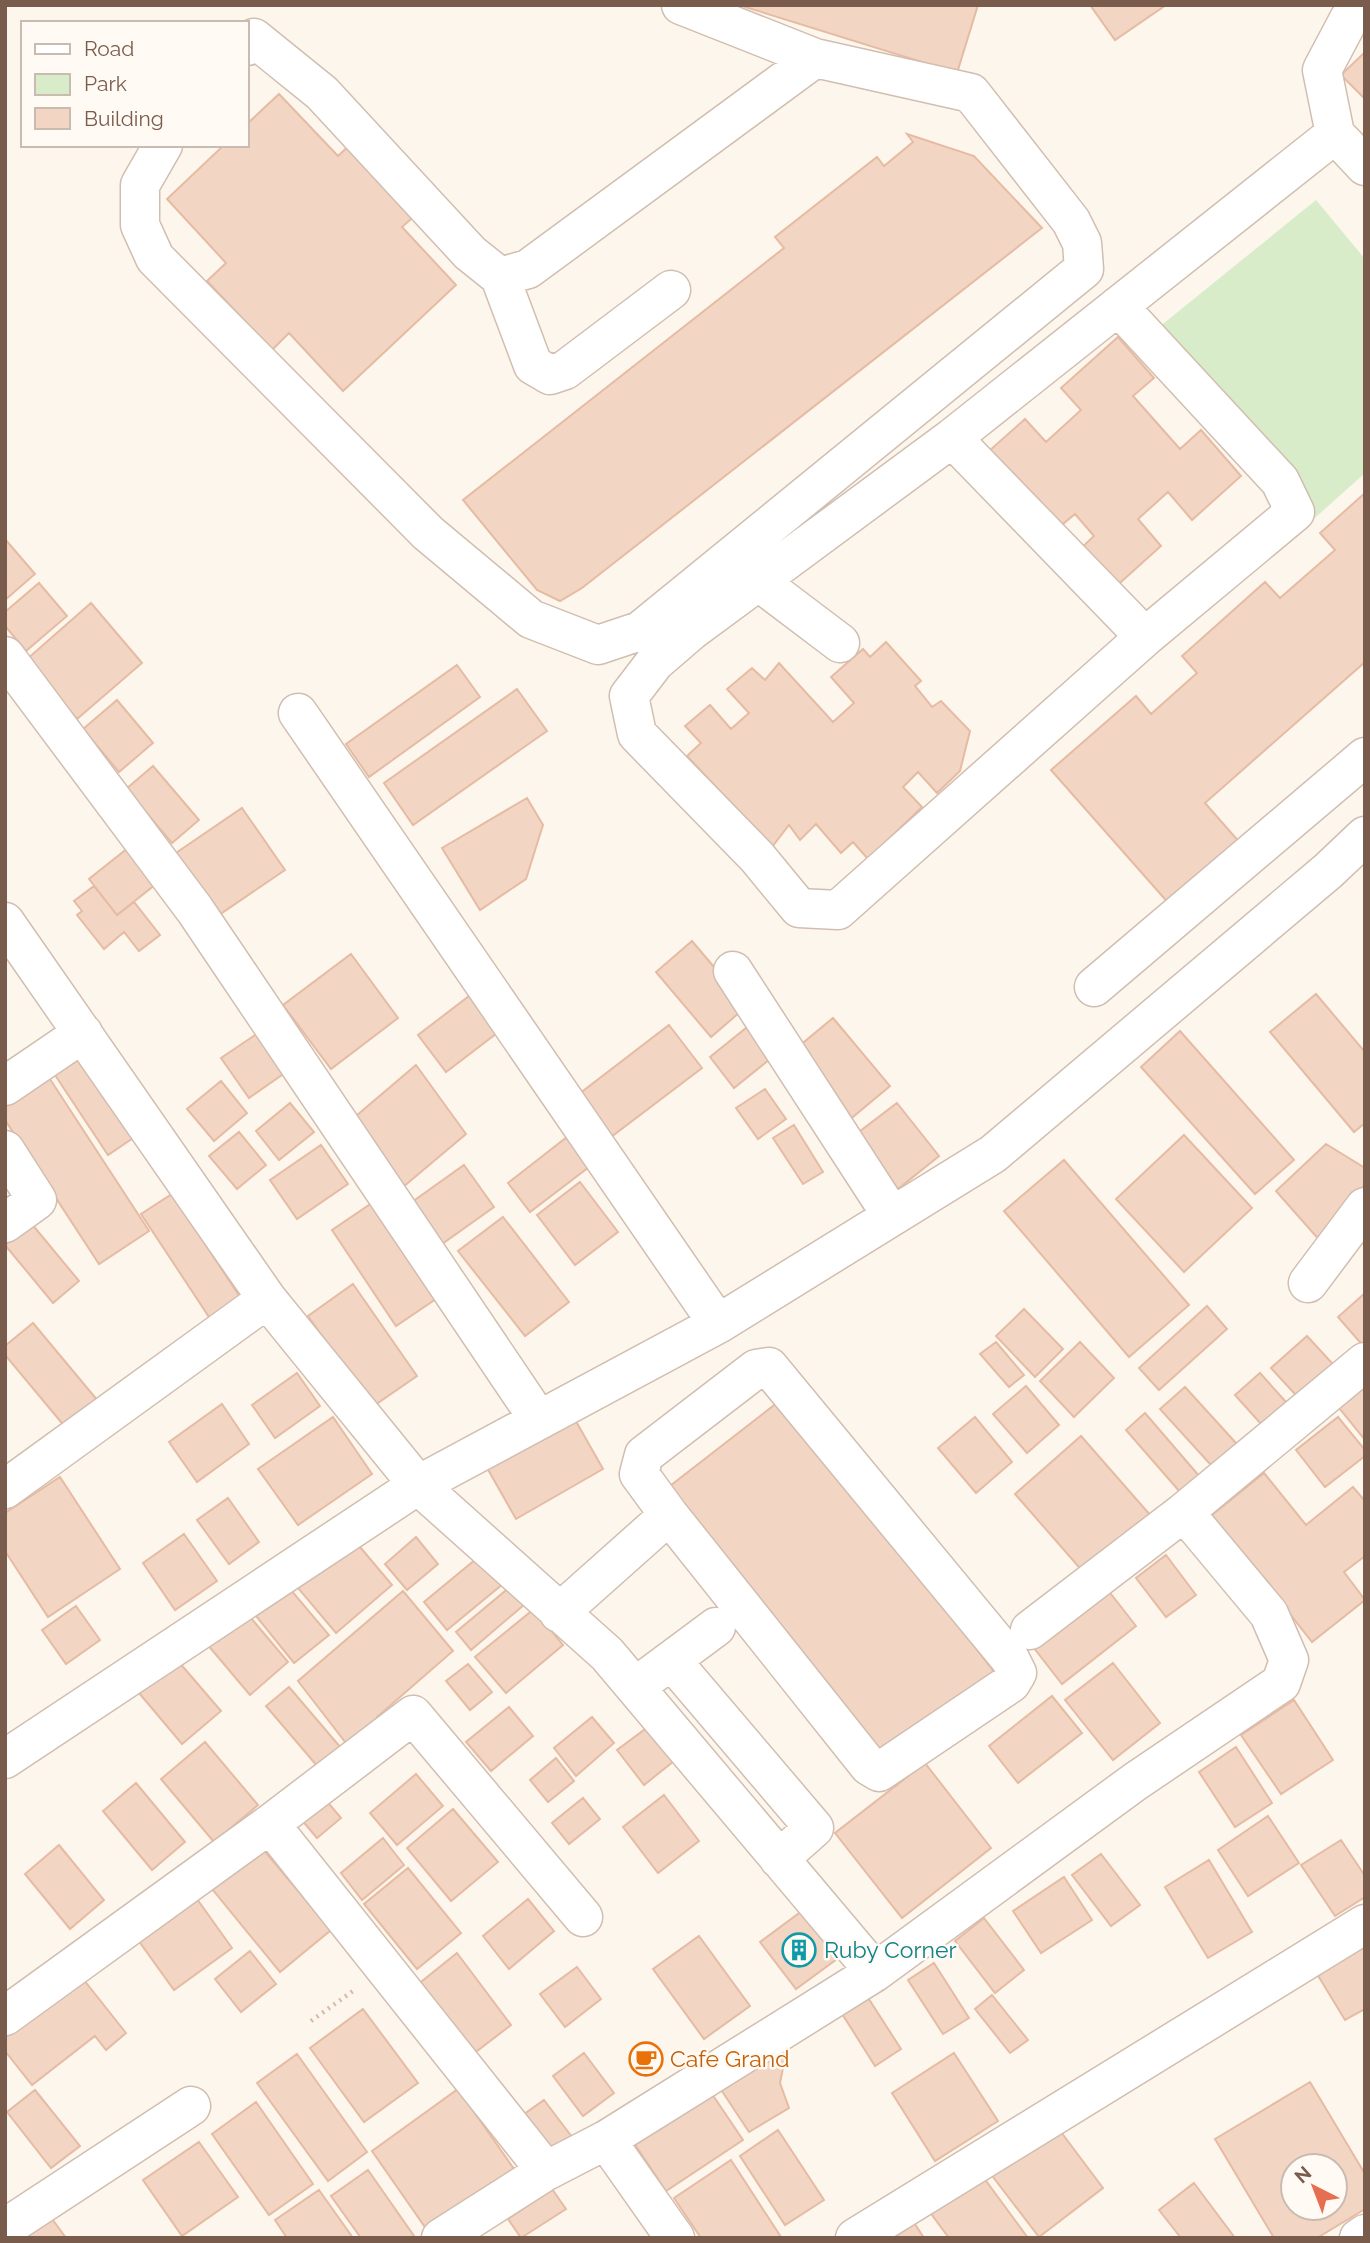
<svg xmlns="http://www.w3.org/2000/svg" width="1370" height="2243" font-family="Raleway,sans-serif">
<rect width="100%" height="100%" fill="#fdf6ec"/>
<!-- green -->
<path fill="#d8ecc9" d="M 1316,200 L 1365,259 L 1365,473 L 1307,525 L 1153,332 Z"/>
<!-- building -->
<path fill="#f3d5c3" stroke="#e6bba3" stroke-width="2" fill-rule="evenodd" d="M 739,5 L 978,5 L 957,73 Z
M 1090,5 L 1166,5 L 1115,40 Z
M 1365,52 L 1365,99 L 1341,75 Z
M 279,94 L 338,156 L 353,142 L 419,212 L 402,227 L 456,285 L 343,391 L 289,333 L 272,350 L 207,281 L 226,263 L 167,199 L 224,145 L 247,145 L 247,124 Z
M 907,134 L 974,156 L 1042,228 L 582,588 L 560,601 L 537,590 L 463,500 L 784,248 L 775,237 L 877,157 L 884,166 L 913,142 Z
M 1118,337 L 1154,378 L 1133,396 L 1180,449 L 1201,430 L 1241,476 L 1192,520 L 1168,492 L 1138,519 L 1161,546 L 1112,590 L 1078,551 L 1094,536 L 1075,514 L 1057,529 L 989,451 L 1025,419 L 1046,442 L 1081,410 L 1061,388 Z
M 1365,493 L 1365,662 L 1205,803 L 1241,844 L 1171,906 L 1051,770 L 1136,696 L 1151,714 L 1197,673 L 1182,656 L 1265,582 L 1280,598 L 1335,550 L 1320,533 Z
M 5,539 L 35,574 L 5,600 Z
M 39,583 L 67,616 L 26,651 L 5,626 L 5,612 Z
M 91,603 L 142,663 L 77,719 L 26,660 Z
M 886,642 L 921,681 L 915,686 L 932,707 L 941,701 L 970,731 L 960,771 L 937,793 L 918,772 L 903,787 L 922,807 L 868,859 L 853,842 L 841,853 L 816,824 L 800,840 L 789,825 L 772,847 L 687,756 L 701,743 L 685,726 L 710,705 L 731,729 L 749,713 L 727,689 L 752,668 L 765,680 L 779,663 L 833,722 L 854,703 L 831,677 L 863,649 L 870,657 Z
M 457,665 L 480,697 L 369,777 L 346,744 Z
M 517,689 L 547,731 L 413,825 L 384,783 Z
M 117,700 L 153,743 L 119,772 L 83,729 Z
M 153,766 L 199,820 L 172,843 L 126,789 Z
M 527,798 L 543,825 L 526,879 L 480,910 L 442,848 Z
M 242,808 L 285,870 L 216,917 L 173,855 Z
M 133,844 L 161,880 L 117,915 L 89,879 Z
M 94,886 L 117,915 L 134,902 L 160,935 L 139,951 L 124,932 L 104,949 L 77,915 L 82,911 L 74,901 Z
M 692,941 L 747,1006 L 711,1037 L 656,972 Z
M 351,954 L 398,1018 L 331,1069 L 283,1005 Z
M 473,993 L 501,1030 L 446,1072 L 418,1035 Z
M 1316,994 L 1365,1052 L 1365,1123 L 1354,1132 L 1270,1032 Z
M 833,1018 L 890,1086 L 848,1121 L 792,1052 Z
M 751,1024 L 775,1055 L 734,1088 L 710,1057 Z
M 669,1025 L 702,1068 L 611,1137 L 579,1094 Z
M 261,1031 L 289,1070 L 249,1098 L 221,1058 Z
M 1180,1031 L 1294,1160 L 1255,1194 L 1141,1067 Z
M 90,1052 L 142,1132 L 108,1155 L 55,1075 Z
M 416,1065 L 466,1134 L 396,1193 L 356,1116 Z
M 46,1073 L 149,1231 L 99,1264 L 5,1120 L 5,1099 Z
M 221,1081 L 247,1113 L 214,1141 L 187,1109 Z
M 765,1089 L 786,1119 L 758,1139 L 736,1108 Z
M 290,1103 L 314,1132 L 279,1160 L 256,1131 Z
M 897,1103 L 939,1156 L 898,1189 L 855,1135 Z
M 794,1125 L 823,1172 L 803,1184 L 773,1138 Z
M 239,1132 L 266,1165 L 237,1189 L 209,1156 Z
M 1184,1135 L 1252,1208 L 1184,1272 L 1116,1199 Z
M 567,1137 L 589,1167 L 530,1212 L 508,1183 Z
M 1326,1144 L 1365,1168 L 1365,1184 L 1321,1242 L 1276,1191 Z
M 321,1145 L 348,1184 L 297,1219 L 270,1180 Z
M 1064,1160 L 1189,1305 L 1129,1357 L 1004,1211 Z
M 464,1165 L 494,1207 L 435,1249 L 405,1207 Z
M 580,1182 L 618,1232 L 575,1265 L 537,1215 Z
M 172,1194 L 244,1303 L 213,1323 L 141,1214 Z
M 372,1203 L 436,1299 L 396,1326 L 332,1230 Z
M 503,1217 L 569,1302 L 525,1336 L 458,1251 Z
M 31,1223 L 79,1281 L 53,1303 L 5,1245 Z
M 353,1284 L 417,1376 L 372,1407 L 308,1316 Z
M 1365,1293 L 1365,1348 L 1338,1317 Z
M 1207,1306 L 1227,1329 L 1159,1390 L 1139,1368 Z
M 1024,1309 L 1063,1349 L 1035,1377 L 996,1336 Z
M 33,1323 L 103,1407 L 71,1434 L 5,1355 L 5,1346 Z
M 1307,1336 L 1342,1374 L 1306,1406 L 1271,1368 Z
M 996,1342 L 1024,1375 L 1009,1387 L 980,1354 Z
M 1080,1342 L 1114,1378 L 1074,1417 L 1040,1381 Z
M 297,1373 L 320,1406 L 275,1438 L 252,1405 Z
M 1260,1373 L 1295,1412 L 1270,1434 L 1235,1395 Z
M 1365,1379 L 1365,1440 L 1335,1403 Z
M 1026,1386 L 1059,1425 L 1027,1453 L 993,1414 Z
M 1185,1387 L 1246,1454 L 1221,1476 L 1160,1409 Z
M 782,1399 L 995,1673 L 884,1760 L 670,1486 Z
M 222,1404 L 249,1444 L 197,1482 L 169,1442 Z
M 1145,1413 L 1206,1484 L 1187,1500 L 1126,1430 Z
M 573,1416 L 603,1469 L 516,1519 L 486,1466 Z
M 333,1417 L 372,1474 L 298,1525 L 258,1469 Z
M 975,1417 L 1012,1462 L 976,1493 L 938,1448 Z
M 1338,1417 L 1365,1450 L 1365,1456 L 1325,1487 L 1296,1450 Z
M 1081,1436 L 1151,1516 L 1085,1574 L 1015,1494 Z
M 1264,1473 L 1306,1525 L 1353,1487 L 1365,1501 L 1365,1556 L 1344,1572 L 1365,1600 L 1312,1642 L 1212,1515 Z
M 60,1477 L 120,1569 L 48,1617 L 5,1551 L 5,1513 Z
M 228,1498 L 259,1542 L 229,1564 L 197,1520 Z
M 184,1534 L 217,1581 L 175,1610 L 143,1563 Z
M 416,1537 L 438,1564 L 407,1590 L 385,1564 Z
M 355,1541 L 392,1585 L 336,1633 L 298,1588 Z
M 481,1555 L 504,1583 L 447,1630 L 424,1602 Z
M 1166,1555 L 1196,1595 L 1166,1617 L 1136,1578 Z
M 1104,1585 L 1136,1626 L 1062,1684 L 1030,1643 Z
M 511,1586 L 525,1604 L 471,1650 L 456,1632 Z
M 290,1589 L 329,1635 L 294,1663 L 256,1616 Z
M 403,1591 L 453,1651 L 377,1717 L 382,1733 L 352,1751 L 298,1681 Z
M 76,1606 L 100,1640 L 66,1664 L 42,1630 Z
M 534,1609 L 563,1645 L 506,1693 L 475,1657 Z
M 245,1611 L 288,1662 L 250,1695 L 207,1644 Z
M 172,1654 L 221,1711 L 182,1744 L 134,1687 Z
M 1113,1663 L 1160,1723 L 1113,1760 L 1065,1700 Z
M 468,1664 L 492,1692 L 470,1710 L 446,1681 Z
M 289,1687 L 341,1748 L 318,1767 L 266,1706 Z
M 1052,1696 L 1082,1733 L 1018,1783 L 989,1746 Z
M 1294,1700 L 1333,1760 L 1281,1794 L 1241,1735 Z
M 509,1707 L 533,1736 L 491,1771 L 466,1742 Z
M 592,1717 L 614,1743 L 576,1776 L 554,1748 Z
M 648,1727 L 674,1761 L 644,1785 L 617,1750 Z
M 205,1742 L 258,1805 L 214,1842 L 161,1779 Z
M 1236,1747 L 1272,1803 L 1235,1827 L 1199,1772 Z
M 556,1758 L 574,1781 L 548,1802 L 530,1780 Z
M 925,1763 L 991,1848 L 902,1918 L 835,1833 Z
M 416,1774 L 443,1806 L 397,1845 L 370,1813 Z
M 136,1783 L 185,1842 L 152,1870 L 103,1811 Z
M 319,1792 L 341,1818 L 317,1838 L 295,1812 Z
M 664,1795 L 699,1841 L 658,1873 L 623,1827 Z
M 583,1798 L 600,1819 L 569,1844 L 552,1823 Z
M 453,1809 L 498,1862 L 451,1901 L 407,1848 Z
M 1268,1816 L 1299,1863 L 1248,1896 L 1218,1850 Z
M 383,1838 L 404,1865 L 362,1900 L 341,1873 Z
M 1341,1840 L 1365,1876 L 1365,1897 L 1335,1916 L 1301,1865 Z
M 59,1845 L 104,1900 L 70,1929 L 25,1874 Z
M 262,1848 L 331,1930 L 280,1972 L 212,1889 Z
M 1101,1854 L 1140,1905 L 1111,1926 L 1072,1875 Z
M 1209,1860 L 1252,1932 L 1208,1958 L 1165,1887 Z
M 408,1868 L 461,1933 L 417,1969 L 364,1904 Z
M 1064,1877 L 1092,1920 L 1041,1953 L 1013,1911 Z
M 192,1892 L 232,1948 L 174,1990 L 133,1933 Z
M 528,1899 L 554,1931 L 509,1969 L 483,1936 Z
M 802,1911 L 837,1959 L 796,1989 L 760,1942 Z
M 984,1918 L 1024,1970 L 995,1993 L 955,1941 Z
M 1365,1931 L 1365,2009 L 1345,2020 L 1311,1964 Z
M 699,1936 L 750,2006 L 704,2039 L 653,1969 Z
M 250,1951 L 276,1984 L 241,2012 L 215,1979 Z
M 457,1953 L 511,2025 L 464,2061 L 411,1990 Z
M 934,1963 L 969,2018 L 943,2034 L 908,1980 Z
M 577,1967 L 601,1999 L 565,2027 L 540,1994 Z
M 80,1975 L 126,2033 L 106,2050 L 95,2036 L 32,2085 L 5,2051 L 5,2034 Z
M 865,1993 L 901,2049 L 875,2066 L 839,2009 Z
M 992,1995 L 1028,2040 L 1010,2053 L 975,2009 Z
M 363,2009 L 418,2083 L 364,2122 L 310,2048 Z
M 790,2033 L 780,2083 L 789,2108 L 749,2132 L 716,2082 Z
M 584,2053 L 614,2093 L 583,2116 L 553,2076 Z
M 954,2053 L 998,2121 L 935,2161 L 892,2093 Z
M 297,2054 L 367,2152 L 328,2181 L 257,2083 Z
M 1310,2082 L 1365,2174 L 1365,2209 L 1317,2238 L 1274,2238 L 1215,2139 ZM 1293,2166 L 1335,2166 L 1335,2208 L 1293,2208 Z
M 708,2088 L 743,2140 L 666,2191 L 632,2140 Z
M 458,2089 L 514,2169 L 427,2230 L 372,2151 Z
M 35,2090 L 80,2146 L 51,2168 L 7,2112 Z
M 544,2100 L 572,2137 L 540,2160 L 513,2122 Z
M 256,2102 L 313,2184 L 269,2215 L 212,2134 Z
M 1055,2124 L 1103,2188 L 1039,2237 L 990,2173 Z
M 778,2130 L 824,2200 L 785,2225 L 740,2156 Z
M 199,2142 L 238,2197 L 182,2236 L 143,2180 Z
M 731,2160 L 781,2237 L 781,2238 L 701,2238 L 674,2198 Z
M 368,2170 L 414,2236 L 412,2238 L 361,2238 L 331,2196 Z
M 981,2174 L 1028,2238 L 949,2238 L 929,2211 Z
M 1194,2183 L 1235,2238 L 1181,2238 L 1159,2210 Z
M 552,2189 L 566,2209 L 521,2238 L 508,2219 Z
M 319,2190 L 353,2238 L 287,2238 L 275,2220 Z
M 47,2212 L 66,2238 L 10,2238 Z
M 911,2218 L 924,2238 L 883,2238 Z"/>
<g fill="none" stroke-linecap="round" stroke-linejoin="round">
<defs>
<path id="minor" d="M 1362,5 L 1349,19 L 1322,70 L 1335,134 L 1365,166
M 247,46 L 254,38 L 322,93 L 470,253 L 500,277 L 528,269 L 815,58
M 163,145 L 140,185 L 140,225 L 155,258 L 428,533 L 531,619 L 598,645 L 640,631 L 1084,269 L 1082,243 L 1071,221 L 971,93 L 815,58 L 681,5
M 500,277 L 533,365 L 550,375 L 565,370 L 671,290
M 1118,306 L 1280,481 L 1295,512 L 1145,637
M 952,438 L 1145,637 L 838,910 L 799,908 L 757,857 L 637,734 L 629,696 L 655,662 L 691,631 L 952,438 L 1335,134
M 758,581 L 840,643
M 5,656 L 195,910 L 539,1420
M 5,922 L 267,1299 L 418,1485 L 607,1654 L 875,1972
M 733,971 L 892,1216
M 1094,987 L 1365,757
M 5,1086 L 83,1033
M 5,1150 L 37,1200 L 5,1223
M 1308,1283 L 1365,1207
M 718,1324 L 993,1154 L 1328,871 L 1365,836
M 5,1489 L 267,1299
M 559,1613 L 669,1515 L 869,1766 L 879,1772 L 1011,1683 L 1017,1673 L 1010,1659 L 769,1367 L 756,1369 L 644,1455 L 639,1474 L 669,1515
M 1030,1630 L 1184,1512 L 1365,1362
M 672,1661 L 814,1828 L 779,1859
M 650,1676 L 716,1627
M 5,1759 L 418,1485 L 718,1324 L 298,713
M 270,1824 L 413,1715 L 583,1917
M 5,2016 L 270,1824 L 546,2171
M 606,2140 L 675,2238
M 5,2228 L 191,2106
M 441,2238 L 546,2171 L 606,2140 L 875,1972 L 1136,1781 L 1281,1683 L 1289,1660 L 1269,1614 L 1184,1512
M 855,2238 L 1365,1924
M 1359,2238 L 1365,2234"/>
</defs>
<!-- minor casing -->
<use href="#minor" stroke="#d1beb0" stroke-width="41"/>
<!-- path -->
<path stroke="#d9b8a5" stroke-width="4.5" stroke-dasharray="2 5" stroke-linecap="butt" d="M 311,2021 L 353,1991"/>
<!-- minor -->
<use href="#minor" stroke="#fff" stroke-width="38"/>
</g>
<!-- icons -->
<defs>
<symbol id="building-ring" viewBox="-11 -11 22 22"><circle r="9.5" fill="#fffaf3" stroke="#0f9aa8" stroke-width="1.5"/><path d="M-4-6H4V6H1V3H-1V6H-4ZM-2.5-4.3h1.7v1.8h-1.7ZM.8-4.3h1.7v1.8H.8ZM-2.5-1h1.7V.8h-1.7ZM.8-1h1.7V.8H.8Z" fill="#0f9aa8"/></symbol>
<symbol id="cafe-ring" viewBox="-11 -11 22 22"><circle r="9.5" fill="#fffaf3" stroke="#e8710a" stroke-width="1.5"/><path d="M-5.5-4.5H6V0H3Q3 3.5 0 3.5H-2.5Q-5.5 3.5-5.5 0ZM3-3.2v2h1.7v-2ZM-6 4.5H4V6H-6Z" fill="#e8710a"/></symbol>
</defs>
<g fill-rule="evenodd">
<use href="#building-ring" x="780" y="1931" width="38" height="38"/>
<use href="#cafe-ring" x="627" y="2040" width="38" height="38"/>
</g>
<g text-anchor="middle" stroke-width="5" stroke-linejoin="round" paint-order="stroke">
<!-- culture labels -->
<g font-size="23" fill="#0d838f" stroke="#fffaf3" text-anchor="start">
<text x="824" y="1958">Ruby Corner</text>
</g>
<!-- food labels -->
<g font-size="23" fill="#c56008" stroke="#fffaf3" text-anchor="start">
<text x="670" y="2067">Cafe Grand</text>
</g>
</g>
<!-- border -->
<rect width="1370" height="2243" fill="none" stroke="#7a5c4d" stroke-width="14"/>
<!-- legend -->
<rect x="21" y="21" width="228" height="126" fill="#fffaf3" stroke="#cabbb1" stroke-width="2"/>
<rect x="35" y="44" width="35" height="10" fill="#ffffff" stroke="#cabbb1" stroke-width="2"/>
<text x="84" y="56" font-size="21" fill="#7a5c4d">Road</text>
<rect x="35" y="74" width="35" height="21" fill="#d8ecc9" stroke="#cabbb1" stroke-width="2"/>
<text x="84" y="91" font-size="21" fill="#7a5c4d">Park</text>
<rect x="35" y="108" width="35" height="21" fill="#f3d5c3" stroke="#cabbb1" stroke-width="2"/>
<text x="84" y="126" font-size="21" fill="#7a5c4d">Building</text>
<!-- north arrow -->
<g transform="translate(1314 2187) rotate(318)"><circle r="33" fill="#fffaf3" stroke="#cabbb1" stroke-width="2"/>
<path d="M0-5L12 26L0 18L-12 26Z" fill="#e76f51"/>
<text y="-10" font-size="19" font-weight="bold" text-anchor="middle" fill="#7a5c4d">N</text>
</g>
</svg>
